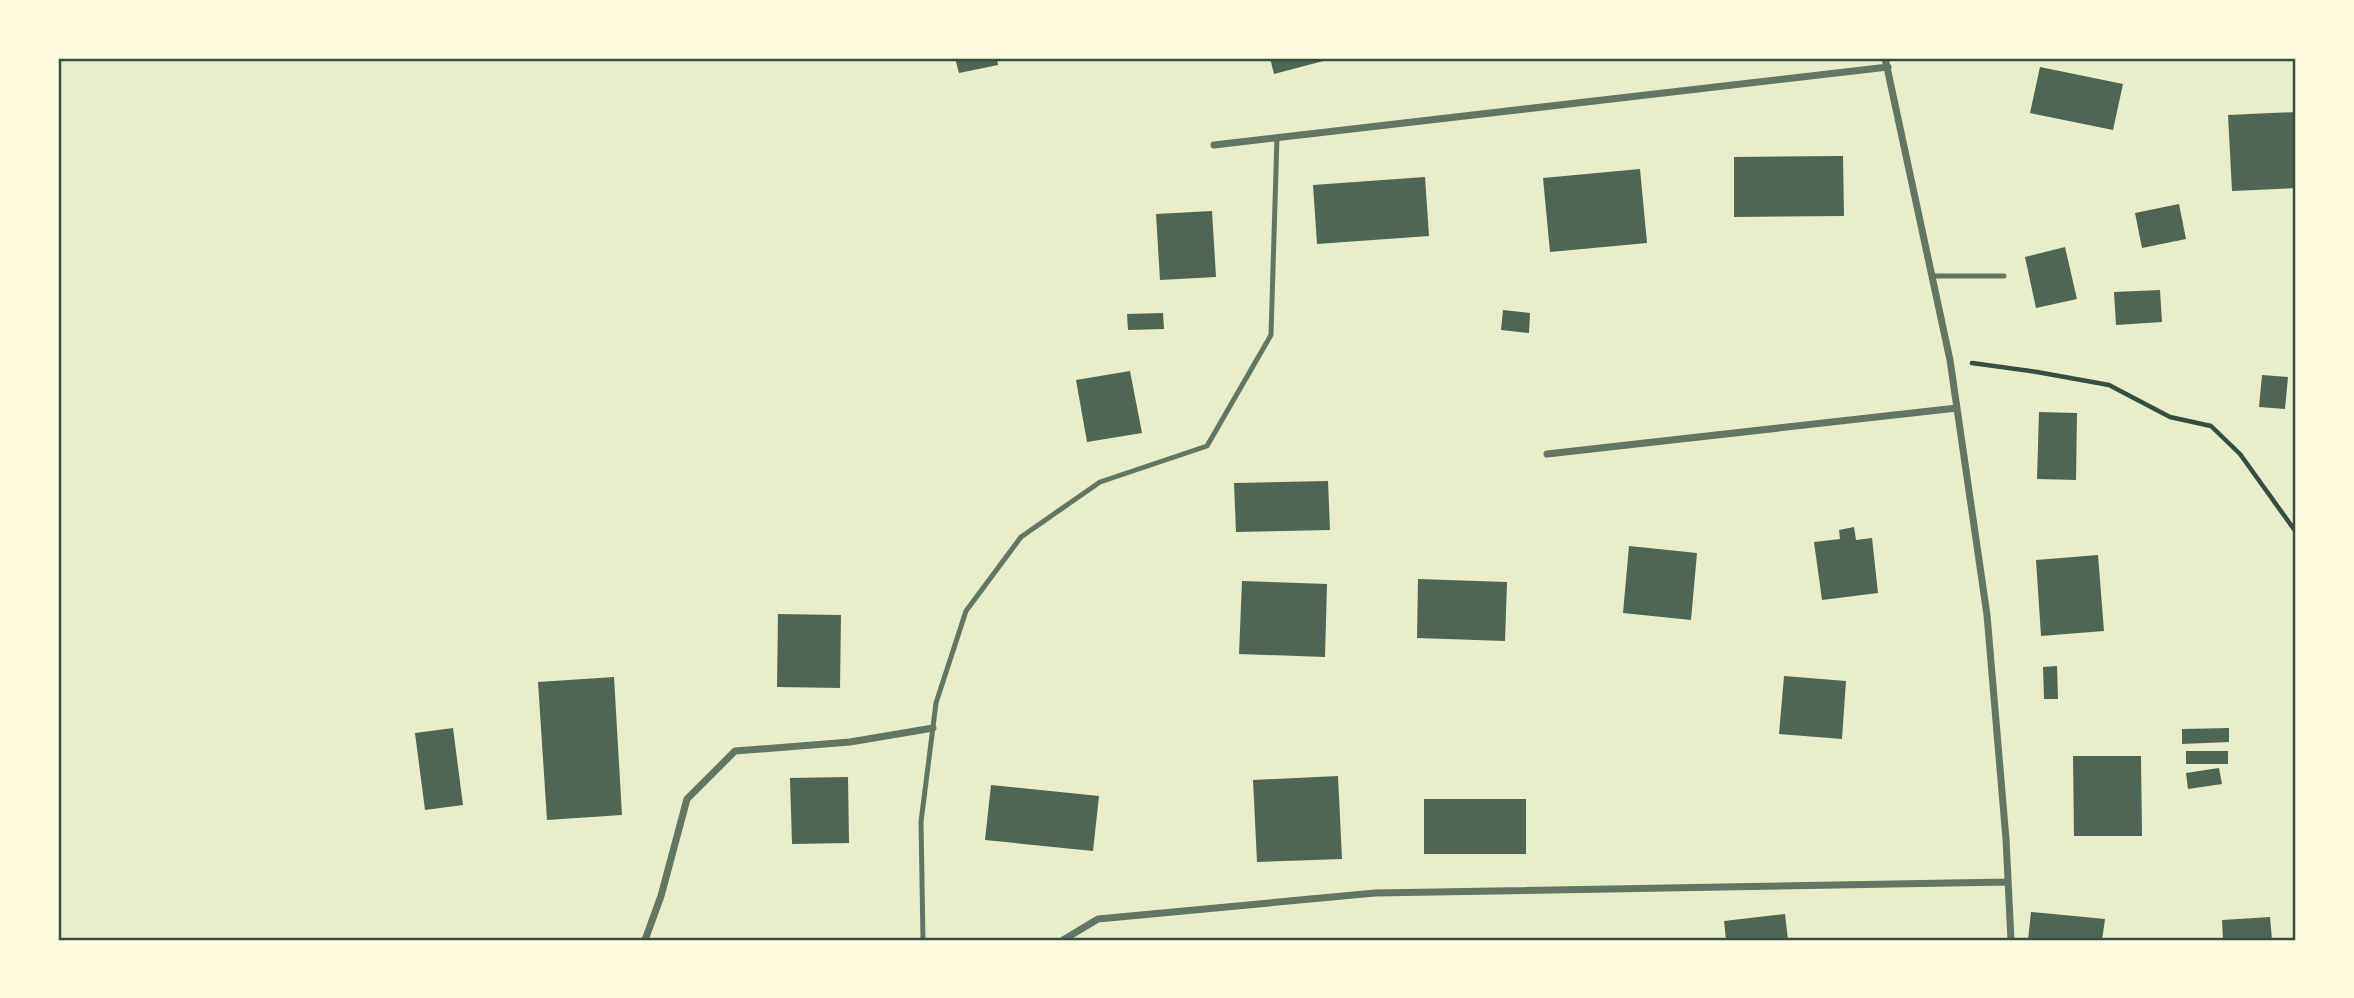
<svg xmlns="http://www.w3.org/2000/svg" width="2354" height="998" font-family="'Fira Sans',sans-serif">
<rect width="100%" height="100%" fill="#e9edc9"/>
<!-- building -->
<path fill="#4f6655" d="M 955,58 L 997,58 L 998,65 L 959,73 Z
M 1270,58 L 1331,58 L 1331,59 L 1274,74 Z
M 2040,67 L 2123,84 L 2113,130 L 2030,113 Z
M 2296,112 L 2296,188 L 2232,191 L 2228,115 Z
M 1843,156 L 1844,216 L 1734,217 L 1734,157 Z
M 1640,169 L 1647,243 L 1550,252 L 1543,178 Z
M 1425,177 L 1429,236 L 1317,244 L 1313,185 Z
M 2179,204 L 2186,239 L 2142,248 L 2135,213 Z
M 1212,211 L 1216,277 L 1160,280 L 1156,214 Z
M 2065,247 L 2077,299 L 2036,308 L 2025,257 Z
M 2160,290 L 2162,322 L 2116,325 L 2114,292 Z
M 1503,310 L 1530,313 L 1529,333 L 1501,330 Z
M 1163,313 L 1164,329 L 1128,330 L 1127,314 Z
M 1130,371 L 1142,433 L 1087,442 L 1076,380 Z
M 2262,375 L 2288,377 L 2285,409 L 2259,407 Z
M 2039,412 L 2077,413 L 2076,480 L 2037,479 Z
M 1328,481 L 1330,530 L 1236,532 L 1234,483 Z
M 1854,527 L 1856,540 L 1872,538 L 1878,593 L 1822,600 L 1814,542 L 1840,539 L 1839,530 Z
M 1629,546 L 1697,553 L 1691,620 L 1623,613 Z
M 2098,555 L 2104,631 L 2041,636 L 2036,560 Z
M 1418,579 L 1507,582 L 1505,641 L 1417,638 Z
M 1242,581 L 1327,584 L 1325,657 L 1239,654 Z
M 778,614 L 841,615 L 840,688 L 777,687 Z
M 2057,666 L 2058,699 L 2044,699 L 2043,667 Z
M 1784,676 L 1846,681 L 1842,739 L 1779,734 Z
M 614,677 L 622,815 L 547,820 L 538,682 Z
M 453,728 L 463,805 L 425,810 L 415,733 Z
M 2229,728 L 2229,742 L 2182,744 L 2182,729 Z
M 2186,751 L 2228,751 L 2228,764 L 2186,764 Z
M 2073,756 L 2141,756 L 2142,836 L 2074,836 Z
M 2219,768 L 2222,784 L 2188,789 L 2186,773 Z
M 1338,776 L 1342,859 L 1257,862 L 1253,780 Z
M 848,777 L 849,843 L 792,844 L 790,778 Z
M 991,785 L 1099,796 L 1093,851 L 985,840 Z
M 1424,799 L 1526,799 L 1526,854 L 1424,854 Z
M 2031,912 L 2105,919 L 2102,940 L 2028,940 Z
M 1785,914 L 1788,940 L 1726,940 L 1724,921 Z
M 2270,917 L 2272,940 L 2223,940 L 2222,920 Z"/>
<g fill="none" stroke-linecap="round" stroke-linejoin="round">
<!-- path -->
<path stroke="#344e41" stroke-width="4.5" d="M 1972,363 L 2037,372 L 2109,385 L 2170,417 L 2211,426 L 2240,454 L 2296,532"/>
<!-- service -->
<path stroke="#617663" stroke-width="5" d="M 1932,276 L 2004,276
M 923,940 L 921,822 L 936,703 L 966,611 L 1021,537 L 1100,482 L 1207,446 L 1271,335 L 1277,137"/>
<!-- minor -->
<path stroke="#617663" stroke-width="7" d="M 1885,58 L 1950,360 L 1987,615 L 2006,839 L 2011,940
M 1214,145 L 1888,67
M 1547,454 L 1957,408
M 645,940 L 661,896 L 687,799 L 735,751 L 850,742 L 933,728
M 1063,940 L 1098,919 L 1375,893 L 2008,882"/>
</g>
<!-- border -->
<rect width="2354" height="998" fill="none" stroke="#fefae0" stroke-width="119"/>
<rect x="60" y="60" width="2234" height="879" fill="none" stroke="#344e41" stroke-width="2.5"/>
</svg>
